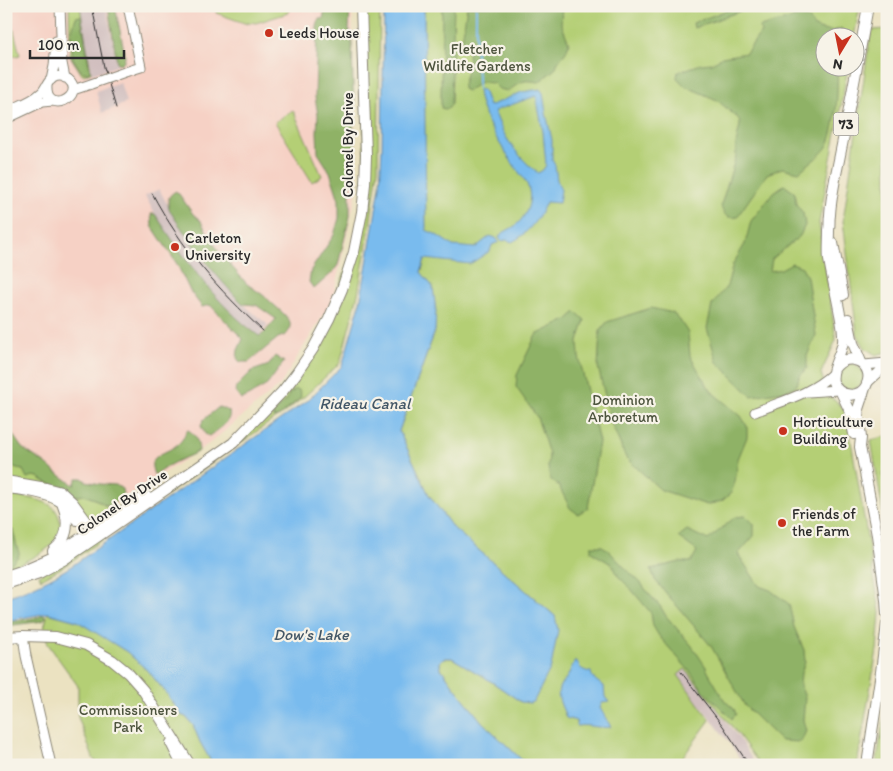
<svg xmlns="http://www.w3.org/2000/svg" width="893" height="771" font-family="Itim,sans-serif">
<rect width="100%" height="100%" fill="#f7f3e8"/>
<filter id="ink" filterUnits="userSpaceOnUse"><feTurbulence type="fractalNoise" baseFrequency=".02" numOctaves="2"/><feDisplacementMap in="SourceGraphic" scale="10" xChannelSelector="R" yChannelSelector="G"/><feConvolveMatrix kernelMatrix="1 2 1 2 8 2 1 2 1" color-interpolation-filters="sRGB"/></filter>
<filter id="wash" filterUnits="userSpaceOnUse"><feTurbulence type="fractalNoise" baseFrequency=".0096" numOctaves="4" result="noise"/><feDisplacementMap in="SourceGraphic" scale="20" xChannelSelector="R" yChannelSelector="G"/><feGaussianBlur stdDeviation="1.12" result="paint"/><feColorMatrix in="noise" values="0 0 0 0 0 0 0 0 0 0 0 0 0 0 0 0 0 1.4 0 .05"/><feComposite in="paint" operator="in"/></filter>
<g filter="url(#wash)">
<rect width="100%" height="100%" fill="#ebe2c1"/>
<!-- built -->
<path fill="#f6d1c5" d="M 6,6 L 352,6 L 356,194 L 332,301 L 280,385 L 210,443 L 96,517 L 6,439 Z"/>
<!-- industrial -->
<path fill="#d1bfbf" d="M 80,6 L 106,6 L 117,66 L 92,74 Z
M 120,82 L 126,103 L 102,113 L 96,91 Z
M 159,189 L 177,222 L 206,263 L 243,304 L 268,325 L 259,336 L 236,317 L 211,292 L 179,250 L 155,214 L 145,196 Z
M 685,668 L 739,738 L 756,765 L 744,765 L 731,745 L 677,675 Z"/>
<!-- green -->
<path fill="#b4cf75" stroke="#707d50" d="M 69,6 L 80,6 L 91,72 L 89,74 L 82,75 L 70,56 Z
M 217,6 L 290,6 L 288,13 L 256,23 L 248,22 L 247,24 L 216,13 Z
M 364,6 L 380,6 L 378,169 L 370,226 L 358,294 L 340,363 L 305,396 L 290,408 L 106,537 L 63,567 L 41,579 L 39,575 L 222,455 L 309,363 L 364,224 Z
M 424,6 L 860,6 L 854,37 L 826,38 L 826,68 L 848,68 L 819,223 L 836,340 L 821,373 L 827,393 L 846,411 L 880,612 L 877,650 L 857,765 L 760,765 L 738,734 L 685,669 L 678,675 L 710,720 L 677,765 L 532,765 L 523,761 L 482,722 L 452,684 L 440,667 L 440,661 L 444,658 L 452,658 L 489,680 L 521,702 L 555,616 L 452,527 L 429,495 L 399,431 L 435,331 L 433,287 L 421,273 L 425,259 Z
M 12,23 L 20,55 L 6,58 L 6,25 Z
M 887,29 L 887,352 L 876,355 L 865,348 L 857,334 L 843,221 L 871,30 Z
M 293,110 L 322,176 L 312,182 L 275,122 Z
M 853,363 L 864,372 C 865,384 860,387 849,391 C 837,384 833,380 840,366 Z
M 887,436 L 887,472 L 883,474 L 887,499 L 887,537 L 871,440 Z
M 6,454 L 13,460 L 17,469 L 23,470 L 26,473 L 38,477 L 44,481 L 76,496 L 84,495 L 95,499 L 114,512 C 107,516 101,521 92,519 L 6,478 Z
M 9,495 C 21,497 39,498 50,505 C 55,508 57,512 59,517 C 61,523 61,531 59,536 C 52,550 21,565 6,568 L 6,496 Z
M 48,613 L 77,621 L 103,636 L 127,652 L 149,672 L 168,695 L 181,715 L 186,717 L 193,725 L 200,742 L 213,765 L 98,765 L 93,758 L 78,717 L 78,686 L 48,644 L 44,628 Z
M 887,699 L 887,765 L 876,765 Z"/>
<!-- forest -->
<path fill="#8fb266" stroke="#5d6e48" d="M 108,6 L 115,6 L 125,55 C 125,60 123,65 117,63 Z
M 324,6 L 350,6 L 349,30 L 352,42 L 353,89 L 355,101 L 353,125 L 355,141 L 350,188 L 350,216 L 338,265 L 333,272 L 314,289 L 309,282 L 311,270 L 334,235 L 339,218 L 339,200 L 330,172 L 318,153 L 317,132 L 318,115 L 315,97 L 317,27 L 319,19 L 323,19 L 325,9 Z
M 442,6 L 454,6 L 451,104 L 449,108 L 445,109 L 441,108 L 441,100 Z
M 467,6 L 558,6 L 562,10 L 561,23 L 569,43 L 566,52 L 558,62 L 555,69 L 539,82 C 521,79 523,81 508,91 L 499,89 L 493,83 L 481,82 L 467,91 L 463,89 L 463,84 L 469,64 L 468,52 L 462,41 Z
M 738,6 L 754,6 L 694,28 L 693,23 Z
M 81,16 L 90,71 L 88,73 L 82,72 L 73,59 L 71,34 L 76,17 Z
M 800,16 C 808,17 811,19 813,26 C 821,31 833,33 841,28 L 845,32 L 845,37 L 826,38 L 826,68 L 837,68 C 838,87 837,133 826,148 C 819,157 807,165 799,172 L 782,168 L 767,174 L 737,217 C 727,219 723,215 721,205 L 736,156 L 736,144 L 740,125 L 739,119 L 717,100 L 685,86 L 677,78 L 678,72 L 701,64 L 712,63 L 722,57 L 746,53 L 761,32 L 760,27 Z
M 784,185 L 795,193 L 796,204 L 803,213 L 805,225 L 800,236 L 772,259 L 770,271 L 781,269 L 792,263 L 802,267 L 807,277 L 816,335 L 807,356 L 807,368 L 799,377 L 797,385 L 786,391 L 751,396 L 717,362 L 707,328 L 712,305 L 727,286 L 733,264 L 745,244 L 751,221 L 774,192 Z
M 176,191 L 179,194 L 193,214 L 200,220 L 219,252 L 247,284 L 263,295 L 284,314 L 289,320 L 291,328 L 286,335 L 278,338 L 249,362 L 240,362 L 237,358 L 238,350 L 243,339 L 210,305 L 202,307 L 190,291 L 177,264 L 152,226 L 151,214 L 155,214 C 185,259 215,304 259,336 L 263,334 L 276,319 L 256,305 L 243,304 C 219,280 199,254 180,226 C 176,220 168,210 168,203 C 168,196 171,194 176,191 Z
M 651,308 L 673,313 L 681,322 L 688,333 L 690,356 L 707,385 L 714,394 L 741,416 L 747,426 L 747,437 L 738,459 L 735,482 L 731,493 L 722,501 L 707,505 L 661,490 L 626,458 L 612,425 L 598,367 L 600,331 L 607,322 Z
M 576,312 L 585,320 L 578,341 L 579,357 L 599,442 L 588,508 L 578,514 L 570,508 L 559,486 L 550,479 L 548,467 L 549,454 L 537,417 L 516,387 L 517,375 L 536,335 L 567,320 Z
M 275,356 L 284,362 L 267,385 L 241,400 L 235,392 L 236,387 L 252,371 L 269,365 Z
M 296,389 L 299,390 L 301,395 L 300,398 L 280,416 L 274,418 L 273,414 L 274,412 L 287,400 L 289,394 Z
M 219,407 L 229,411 C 232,423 217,430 209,436 L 205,434 L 201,426 L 203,420 Z
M 6,425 L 22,448 L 46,464 L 54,471 L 74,485 L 77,478 L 82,478 L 86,481 L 100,484 L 116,485 L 122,489 L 123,495 L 112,505 L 107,506 L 95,499 L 84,495 L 77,496 L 44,481 L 38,477 L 34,476 L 27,478 L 23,470 L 14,468 L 12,464 L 13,460 L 6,454 Z
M 188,430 C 197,435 198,442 199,451 C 189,457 177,460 168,466 C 163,469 160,472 154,475 C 153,471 151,466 152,463 C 156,450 181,452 186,431 Z
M 746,516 L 754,524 L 754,536 L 738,554 L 759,586 L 770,590 L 789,604 L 794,627 L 804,650 L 805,662 L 801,673 L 800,685 L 805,697 L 803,720 L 806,731 L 801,742 L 781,741 L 745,706 L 711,646 L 655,580 L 651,569 L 680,562 L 691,562 L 697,551 L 678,537 L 687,530 L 708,540 L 735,517 Z
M 10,529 L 13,530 L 16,543 L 19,553 L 19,555 L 16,559 L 6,568 L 6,537 Z
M 591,546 L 602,546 L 607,549 L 624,567 L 641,583 L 648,593 L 660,606 L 666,616 L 692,646 L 706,667 L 708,672 L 725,701 L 734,709 L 736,714 L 732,719 L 703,690 L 692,674 L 659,636 L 653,626 L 651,613 L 631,589 L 618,576 L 613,565 L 591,552 Z
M 42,615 L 46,616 L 46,618 L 43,621 L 6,626 L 6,623 L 39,617 Z"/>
<!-- water -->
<path fill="#79bbee" stroke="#52738c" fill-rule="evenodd" d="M 384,6 L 424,6 L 426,230 L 435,234 L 453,246 L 475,248 L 490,236 L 496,238 L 499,242 L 492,245 L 490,251 L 470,264 L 425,259 L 421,272 L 433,287 L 436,311 L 435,331 L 399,431 L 429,495 L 452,527 L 555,616 L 558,630 L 551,667 L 534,701 L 530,703 L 521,702 L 489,680 L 452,658 L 444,658 L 440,661 L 440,667 L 452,684 L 482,722 L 523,761 L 531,765 L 213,765 L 200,742 L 193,725 L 186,717 L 181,715 L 168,695 L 149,672 L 127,652 L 77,621 L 48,613 L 6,621 L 6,597 C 30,589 51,579 73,565 L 291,412 L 307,401 L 342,366 L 359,307 L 364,281 L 380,186 L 382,147 Z
M 540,89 L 543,93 L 546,113 L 552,140 L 552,160 L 555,165 L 557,180 L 561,190 L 559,203 L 546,202 C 540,217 527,235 512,242 L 507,240 L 501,241 L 499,237 C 503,231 510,230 516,225 C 528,215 534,197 526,182 C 510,160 479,117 478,89 L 483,90 L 489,106 L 522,92 ZM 536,96 L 543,132 L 546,165 L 543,170 L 538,173 C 526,164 514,150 506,137 C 501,129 498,120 494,111 Z
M 575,661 L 578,663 C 579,669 585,671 591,672 C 592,679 598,682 604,686 L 605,697 L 609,702 L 602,703 L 600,708 L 611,727 C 599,729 589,724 577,726 L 576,721 L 566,718 C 563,707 553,694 562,683 C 563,682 565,681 565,680 C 569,675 571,667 575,661 Z"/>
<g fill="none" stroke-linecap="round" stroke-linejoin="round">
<!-- stream -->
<path stroke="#79bbee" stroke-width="2" d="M 476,6 L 476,57 L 478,76 L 478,89"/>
</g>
</g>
<g filter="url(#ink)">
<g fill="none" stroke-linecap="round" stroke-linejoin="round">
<defs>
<path id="minor" d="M 60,6 L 62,63 L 65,78
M 125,72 L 141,67 L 128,6
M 51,80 L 54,66 L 56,41
M 73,90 L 91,84
M 6,112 C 17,106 32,102 41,93 C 46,89 47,81 53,78 C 58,75 64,76 68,79 C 88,96 45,117 47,86
M 6,119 L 42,102 L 53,101
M 864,365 L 887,363
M 867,383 L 887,365
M 808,392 L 838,390
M 755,412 C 782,401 811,394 833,373
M 23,636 L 26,656 L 51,765"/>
<path id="major" d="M 833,243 L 843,295
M 848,319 L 853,343 L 861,362
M 834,369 C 848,348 877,365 866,386 C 859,399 838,397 833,382 C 830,369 841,355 843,342 C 844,331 841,320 839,309 C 836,293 832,277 829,260 C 828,251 829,240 829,230 C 830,225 829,220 830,215 C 831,195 836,175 840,155 C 850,106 859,56 868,6
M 865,388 L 858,409 L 861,438 L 860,447 L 877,535 L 886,600 L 887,614
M 841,392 L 849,409 L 854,434
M 6,481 L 46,488 L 61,492 L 73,503 L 93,530 L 94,536
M 6,488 C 21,489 49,493 61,502 C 68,507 72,513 77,520
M 53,551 C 68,539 70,524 63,506
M 6,576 L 21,571 L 51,558 L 93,530 L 146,496
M 6,584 L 39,573 L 63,560 L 94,539 L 233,443 L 282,392 L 296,374 L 313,349 L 329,319 L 342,289 L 354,252 L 362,212 L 365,184 L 366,155 L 361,6
M 6,637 L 23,636 L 56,637 L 86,645 L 112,660 L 128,673 L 143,690 L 190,765
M 171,743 L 182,765
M 867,765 L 881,672 L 887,624"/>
</defs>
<!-- minor casing -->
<use href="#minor" stroke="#8b8676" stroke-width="11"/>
<!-- major casing -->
<use href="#major" stroke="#8b8676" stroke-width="12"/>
<!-- minor -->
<use href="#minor" stroke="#fff" stroke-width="9"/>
<!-- major -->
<use href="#major" stroke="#fff" stroke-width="10"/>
<!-- tram -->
<path stroke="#2b2b2b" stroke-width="1" d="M 92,6 L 104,67 L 116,108
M 152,193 C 181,248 218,289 263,331
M 681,672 L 723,726 L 749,765"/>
<defs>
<path id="minor-bridge" d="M 91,84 L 125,72"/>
</defs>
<!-- minor-bridge casing -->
<use href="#minor-bridge" stroke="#8b8676" stroke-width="11" stroke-linecap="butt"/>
<!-- minor-bridge -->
<use href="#minor-bridge" stroke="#fff" stroke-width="9"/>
</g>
</g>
<!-- markers -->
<g fill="#c8321e" stroke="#f7f3e8" stroke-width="2">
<circle cx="269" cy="33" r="5"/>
<circle cx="175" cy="247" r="5"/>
<circle cx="783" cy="431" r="5"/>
<circle cx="782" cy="523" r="5"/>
</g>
<g text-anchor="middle" stroke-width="4.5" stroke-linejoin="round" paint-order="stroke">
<!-- shield labels -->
<rect fill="#f7f3e8" stroke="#686764" stroke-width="1" x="833.5" y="112.5" width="25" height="23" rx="4"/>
<g font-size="14" font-weight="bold" fill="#2b2b2b">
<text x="846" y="129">73</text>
</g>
<!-- poi labels -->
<g font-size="15" fill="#2b2b2b" stroke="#f7f3e8" text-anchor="start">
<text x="279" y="38">Leeds House</text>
<text x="185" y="243">Carleton<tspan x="185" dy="17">University</tspan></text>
<text x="793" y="427">Horticulture<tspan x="793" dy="17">Building</tspan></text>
<text x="792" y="519">Friends of<tspan x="792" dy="17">the Farm</tspan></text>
</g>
<!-- park labels -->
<g font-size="15" fill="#4d543e" stroke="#f7f3e8">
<text x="477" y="54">Fletcher<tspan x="477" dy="17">Wildlife Gardens</tspan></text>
<text x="623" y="405">Dominion<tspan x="623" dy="17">Arboretum</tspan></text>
<text x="128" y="715">Commissioners<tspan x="128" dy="17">Park</tspan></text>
</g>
<!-- street labels -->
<g font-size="15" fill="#2b2b2b" stroke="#f7f3e8">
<text transform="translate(348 145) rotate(-90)" y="5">Colonel By Drive</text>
<text transform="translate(122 502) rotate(-34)" y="5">Colonel By Drive</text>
</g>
<!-- water labels -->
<g font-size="16" font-style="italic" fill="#425666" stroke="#f7f3e8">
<text x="365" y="409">Rideau Canal</text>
<text x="311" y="640">Dow's Lake</text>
</g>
</g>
<!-- margin -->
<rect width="893" height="771" fill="none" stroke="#f7f3e8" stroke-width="25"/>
<!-- north arrow -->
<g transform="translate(840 52) rotate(190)"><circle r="24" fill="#f7f3e8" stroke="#a5a39c"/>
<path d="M0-4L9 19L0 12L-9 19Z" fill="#c8321e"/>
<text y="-8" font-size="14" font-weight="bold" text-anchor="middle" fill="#2b2b2b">N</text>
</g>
<!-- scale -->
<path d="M30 50v8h94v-8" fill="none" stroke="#2b2b2b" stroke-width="2.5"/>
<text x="38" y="50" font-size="15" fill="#2b2b2b" stroke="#f7f3e8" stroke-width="4" paint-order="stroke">100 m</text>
</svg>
